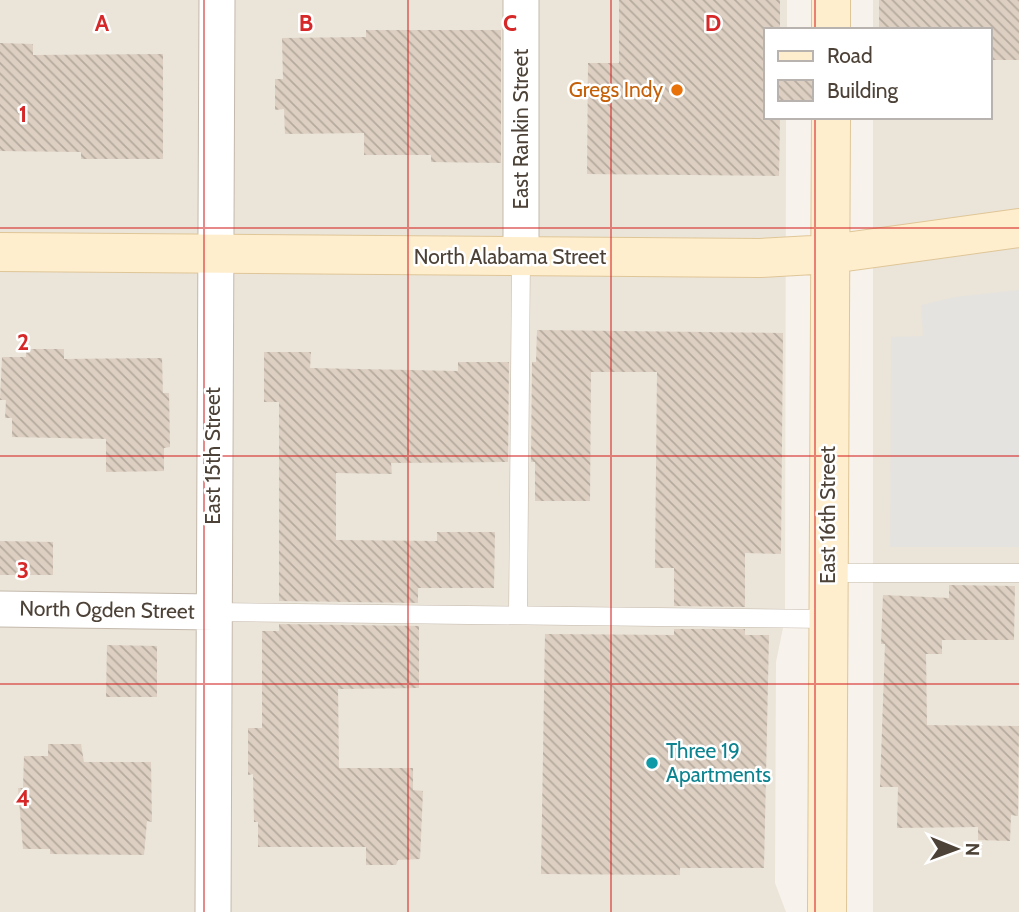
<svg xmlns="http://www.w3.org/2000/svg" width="1019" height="912" font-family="Cabin,sans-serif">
<defs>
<pattern id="building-back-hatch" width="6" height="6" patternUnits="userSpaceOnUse" patternTransform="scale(1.75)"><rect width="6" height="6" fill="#ddd0c2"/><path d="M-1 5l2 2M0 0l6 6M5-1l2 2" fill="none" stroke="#b5aa9e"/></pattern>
</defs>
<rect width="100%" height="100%" fill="#f7f2eb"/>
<!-- residential -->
<path fill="#ebe4d8" d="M 0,0 L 787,0 L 787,30 L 765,30 L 765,117 L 786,117 L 785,618 L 776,662 L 775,883 L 786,912 L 0,912 Z
M 873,0 L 1019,0 L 1019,912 L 873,912 L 873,117 L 989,117 L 989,30 L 873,30 Z"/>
<!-- parking -->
<path fill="#e5e3df" d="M 1019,290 L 1019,547 L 890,547 L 891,337 L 923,336 L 921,305 L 955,297 Z"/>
<!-- building -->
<path fill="url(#building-back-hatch)" d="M 619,0 L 780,0 L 780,30 L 765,30 L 765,117 L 780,117 L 779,176 L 587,174 L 588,63 L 619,63 Z
M 879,0 L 1019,0 L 1019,60 L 989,60 L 989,30 L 879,30 Z
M 366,30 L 501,30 L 501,163 L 431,162 L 431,155 L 364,155 L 364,133 L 285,134 L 284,109 L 275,110 L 275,79 L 283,79 L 282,38 L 366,37 Z
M 0,43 L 33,44 L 33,55 L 163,54 L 163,159 L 81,159 L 81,152 L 0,151 Z
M 537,330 L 783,333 L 781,554 L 745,553 L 745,607 L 674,606 L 674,568 L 655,568 L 657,372 L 591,372 L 590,501 L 535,501 L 535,462 L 531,462 L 532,362 L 536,362 Z
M 26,349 L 64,349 L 64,359 L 162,358 L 163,393 L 169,393 L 170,447 L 164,448 L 164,471 L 106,472 L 106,439 L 12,437 L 12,418 L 5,418 L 6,400 L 0,400 L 2,357 L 26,357 Z
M 264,352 L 311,352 L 310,368 L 458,371 L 458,362 L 509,362 L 508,462 L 391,463 L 392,474 L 336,473 L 336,540 L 437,541 L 437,532 L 495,532 L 494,588 L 418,588 L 418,603 L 279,601 L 279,402 L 264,402 Z
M 0,541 L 53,542 L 53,575 L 0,575 Z
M 949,585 L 1015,586 L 1014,640 L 942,640 L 942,654 L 926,654 L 927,725 L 1019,726 L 1018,816 L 1011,815 L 1010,841 L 978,840 L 978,827 L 897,828 L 898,787 L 880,787 L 885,644 L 881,644 L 883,595 L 949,598 Z
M 279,624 L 419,626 L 419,688 L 338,689 L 339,768 L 413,768 L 413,790 L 423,791 L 420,859 L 398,860 L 396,865 L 366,865 L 366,847 L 258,847 L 258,822 L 254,822 L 253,774 L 248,775 L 248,728 L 262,728 L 262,631 L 279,631 Z
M 674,629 L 745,629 L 745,635 L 769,635 L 764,868 L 680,868 L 680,875 L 541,874 L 545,634 L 674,635 Z
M 107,645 L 157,646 L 157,697 L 106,697 Z
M 48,744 L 81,744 L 84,762 L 151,762 L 152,822 L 147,821 L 144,855 L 50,854 L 50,849 L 23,849 L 18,788 L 23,788 L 24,756 L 48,756 Z"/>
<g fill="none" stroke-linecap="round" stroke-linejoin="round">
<defs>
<path id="service" d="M 828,573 L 1019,573
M 213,612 L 827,619
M 518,615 L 521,258"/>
<path id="minor" d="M 521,258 L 521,0
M 0,609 L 213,612
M 213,912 L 217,0"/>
<path id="secondary" d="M 831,30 L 831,0
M 0,252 L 760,258 L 831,254 L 1019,228
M 827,912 L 831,117"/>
</defs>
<!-- service casing -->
<use href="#service" stroke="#c4b9ac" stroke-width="19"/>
<!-- minor casing -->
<use href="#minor" stroke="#c4b9ac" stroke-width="37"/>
<!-- secondary casing -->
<use href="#secondary" stroke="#dfc698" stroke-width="40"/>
<!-- service -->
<use href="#service" stroke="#fff" stroke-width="18"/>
<!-- minor -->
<use href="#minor" stroke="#fff" stroke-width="35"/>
<!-- secondary -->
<use href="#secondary" stroke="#ffeecd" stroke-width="38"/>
</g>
<!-- grid -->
<path fill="none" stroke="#d62828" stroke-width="2" stroke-opacity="0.55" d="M 204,0 L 204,912M 408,0 L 408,912M 611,0 L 611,912M 815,0 L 815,30M 815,117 L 815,912M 0,228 L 1019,228M 0,456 L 1019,456M 0,684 L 1019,684"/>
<!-- markers -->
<circle fill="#e8710a" stroke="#fff" stroke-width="2.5" cx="677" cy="90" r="7"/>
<circle fill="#0f9aa8" stroke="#fff" stroke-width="2.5" cx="652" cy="763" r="7"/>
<g text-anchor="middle" stroke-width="5" stroke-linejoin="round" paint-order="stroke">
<!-- food labels -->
<g font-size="21" fill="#c56008" stroke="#fff" text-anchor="end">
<text x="663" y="97">Gregs Indy</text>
</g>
<!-- street labels -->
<g font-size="21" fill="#4d4237" stroke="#fff">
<text transform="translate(521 129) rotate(-90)" y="7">East Rankin Street</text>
<text x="510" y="264">North Alabama Street</text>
<text transform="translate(213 456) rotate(-90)" y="7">East 15th Street</text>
<text transform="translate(828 515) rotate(-90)" y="7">East 16th Street</text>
<text transform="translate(107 610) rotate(1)" y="7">North Ogden Street</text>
</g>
<!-- culture labels -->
<g font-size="21" fill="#0d838f" stroke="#fff" text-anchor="start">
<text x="666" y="758">Three 19<tspan x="666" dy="24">Apartments</tspan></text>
</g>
</g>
<g font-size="23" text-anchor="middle" font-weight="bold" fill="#d62828" stroke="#fff" stroke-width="5" stroke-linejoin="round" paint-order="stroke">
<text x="102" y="31">A</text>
<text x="306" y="31">B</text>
<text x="510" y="31">C</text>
<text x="713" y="31">D</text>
<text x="23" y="122">1</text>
<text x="23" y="350">2</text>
<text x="23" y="578">3</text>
<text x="23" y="806">4</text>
</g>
<!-- legend -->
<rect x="764" y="28" width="228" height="91" fill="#ffffff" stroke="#b8b3af" stroke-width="2"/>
<rect x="778" y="51" width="35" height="10" fill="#ffeecd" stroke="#b8b3af" stroke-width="2"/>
<text x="827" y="63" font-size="21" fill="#4d4237">Road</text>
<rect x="778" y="80" width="35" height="21" fill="url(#building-back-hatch)" stroke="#b8b3af" stroke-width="2"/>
<text x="827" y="98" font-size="21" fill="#4d4237">Building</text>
<!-- north arrow -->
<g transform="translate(956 849) rotate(91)" stroke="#ffffff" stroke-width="5" paint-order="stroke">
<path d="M0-5L12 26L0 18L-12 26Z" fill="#4d4237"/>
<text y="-10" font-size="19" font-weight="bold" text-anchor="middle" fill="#4d4237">N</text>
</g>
</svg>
